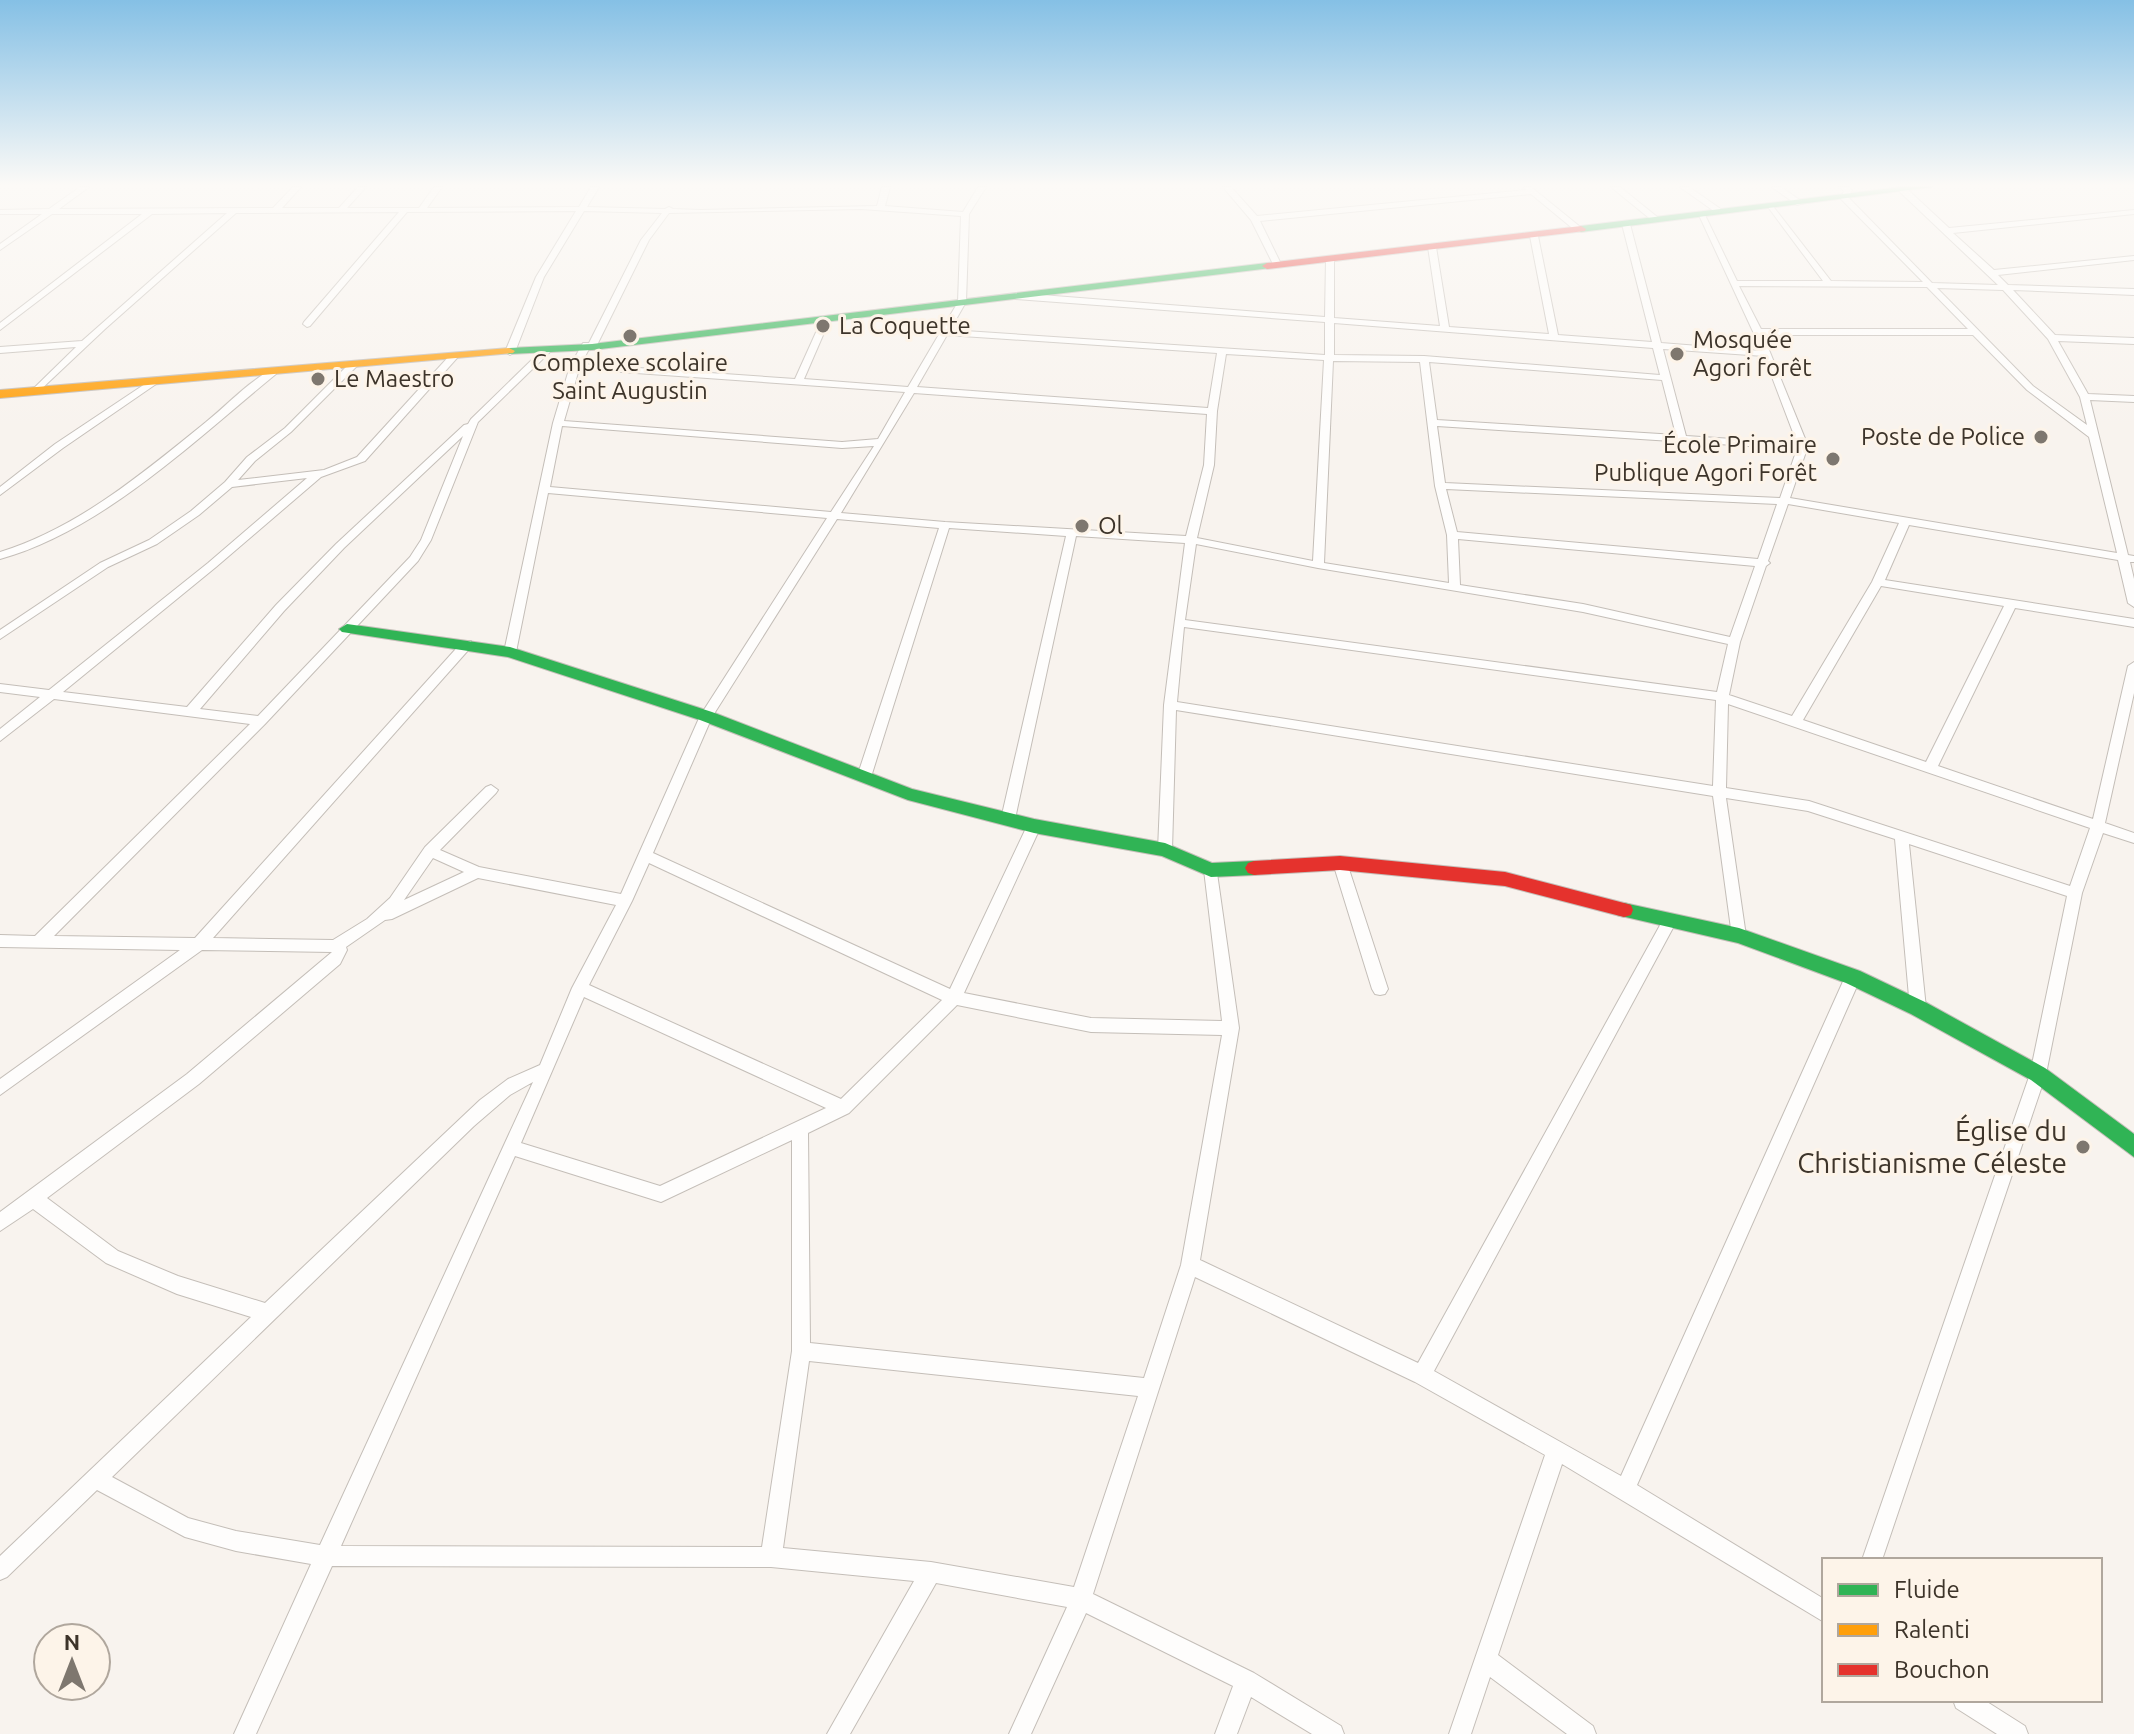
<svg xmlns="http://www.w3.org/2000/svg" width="2134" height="1734" font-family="Ubuntu,sans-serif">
<rect width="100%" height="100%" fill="#f8f3ee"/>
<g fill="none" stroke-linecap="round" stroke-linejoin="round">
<defs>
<path id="street" d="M 80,187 L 89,187 L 59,209 L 273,208 L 293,187 L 301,187 L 282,208 L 339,208 L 358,187 L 366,187 L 347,208 L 419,208 L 434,187 L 442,187 L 427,208 L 579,207 L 591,187 L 599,187 L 587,207 L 665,209 L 669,207 L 673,209 L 701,210 L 877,206 L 882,187 L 890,187 L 885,206 L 963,212 L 978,187 L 986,187 L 969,214 L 966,302 L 950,330 L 1325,355 L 1325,322 L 1016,299 L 1012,296 L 1016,293 L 1325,317 L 1326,259 L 1330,257 L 1334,259 L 1334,318 L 1440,326 L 1428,247 L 1432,245 L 1436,247 L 1449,327 L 1549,334 L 1530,236 L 1534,234 L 1538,236 L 1558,335 L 1652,342 L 1622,224 L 1626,222 L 1630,224 L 1661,343 L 1762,351 L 1698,213 L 1705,215 L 1737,281 L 1823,281 L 1768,207 L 1772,205 L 1831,281 L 1923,282 L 1841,199 L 1844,191 L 1839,187 L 1849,187 L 1852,190 L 1848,197 L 1932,283 L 1998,285 L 1900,192 L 1900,188 L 1906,188 L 1949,228 L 2134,210 L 2134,214 L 1953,233 L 1994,270 L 2134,256 L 2134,260 L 1998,275 L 2008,285 L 2134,289 L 2134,295 L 2013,290 L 2055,335 L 2134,338 L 2134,344 L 2058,341 L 2088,394 L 2134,396 L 2134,402 L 2090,400 L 2128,555 L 2134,556 L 2134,562 L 2130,562 L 2134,579 L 2134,607 L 2128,603 L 2118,560 L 1909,525 L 1885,580 L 2134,619 L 2134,627 L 2015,608 L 1938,766 L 2093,819 L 2128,666 L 2134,662 L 2134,693 L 2105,823 L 2134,833 L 2134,843 L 2103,833 L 2082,893 L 2046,1074 L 1882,1560 L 1862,1560 L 2030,1074 L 2067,896 L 1909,844 L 1926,1008 L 1923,1013 L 1918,1015 L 1913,1013 L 1910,1008 L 1895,839 L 1808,811 L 1726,798 L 1746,936 L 1744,940 L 1734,940 L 1732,936 L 1713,796 L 1176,710 L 1172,850 L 1165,855 L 1160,854 L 1158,850 L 1164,705 L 1185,543 L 1076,536 L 1015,819 L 1008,824 L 1001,819 L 1066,536 L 949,528 L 871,777 L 869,780 L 859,780 L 857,777 L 939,528 L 837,519 L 712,717 L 653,853 L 950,989 L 1027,826 L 1034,821 L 1039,822 L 1041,826 L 964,993 L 1091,1018 L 1222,1021 L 1204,870 L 1206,866 L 1216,866 L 1239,1028 L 1200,1260 L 1418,1363 L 1664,918 L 1674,918 L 1676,922 L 1674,926 L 1434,1371 L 1621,1476 L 1845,977 L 1848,973 L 1853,971 L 1858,973 L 1861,977 L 1637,1485 L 1824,1599 L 1824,1622 L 1562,1464 L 1498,1655 L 1593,1726 L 1596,1734 L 1567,1734 L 1490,1677 L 1471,1734 L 1449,1734 L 1545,1455 L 1415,1382 L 1195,1277 L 1093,1594 L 1254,1673 L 1341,1726 L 1344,1734 L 1312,1734 L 1251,1697 L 1237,1734 L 1215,1734 L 1233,1686 L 1086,1613 L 1031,1734 L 1009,1734 L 1067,1607 L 936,1583 L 850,1734 L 827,1734 L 914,1581 L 771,1567 L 332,1566 L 256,1734 L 234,1734 L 311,1564 L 236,1551 L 185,1537 L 97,1490 L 7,1577 L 0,1580 L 0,1556 L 251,1317 L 177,1294 L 106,1263 L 33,1209 L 0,1231 L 0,1212 L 187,1074 L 332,952 L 202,950 L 0,1095 L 0,1079 L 180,950 L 0,947 L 0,935 L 35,936 L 250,724 L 54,699 L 0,741 L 0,729 L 40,697 L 0,692 L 0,684 L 49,690 L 208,563 L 307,478 L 232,487 L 199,515 L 157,544 L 108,567 L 0,639 L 0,630 L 100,563 L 149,540 L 191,511 L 225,482 L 247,457 L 285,428 L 351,362 L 359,364 L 291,432 L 255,461 L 238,480 L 324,470 L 357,457 L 451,354 L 457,354 L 457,358 L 365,461 L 321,477 L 216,567 L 63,692 L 187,707 L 276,605 L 336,544 L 464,425 L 468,424 L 471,419 L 545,347 L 551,347 L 551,351 L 478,422 L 431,540 L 418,561 L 265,724 L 54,936 L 195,938 L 463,641 L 471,641 L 471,647 L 213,938 L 333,940 L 367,919 L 390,898 L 425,847 L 486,787 L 491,785 L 498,790 L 496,793 L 440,850 L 479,867 L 621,894 L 700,716 L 827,518 L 548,493 L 516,652 L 514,655 L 506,655 L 504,652 L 553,423 L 570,366 L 583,343 L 589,343 L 641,240 L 662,213 L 584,211 L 544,277 L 515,352 L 510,355 L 505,352 L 536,277 L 576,211 L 407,212 L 310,326 L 307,327 L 303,324 L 304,322 L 399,212 L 236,213 L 105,329 L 36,394 L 33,393 L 33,389 L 76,347 L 0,353 L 0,347 L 82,341 L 227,213 L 152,214 L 0,330 L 0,323 L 142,214 L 52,214 L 0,250 L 0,244 L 42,214 L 0,214 L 0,210 L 49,209 ZM 861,209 L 961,216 L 958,302 L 908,387 L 804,379 L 830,319 L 826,316 L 822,319 L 795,379 L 581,364 L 589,349 L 596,347 L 649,240 L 669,213 ZM 1739,286 L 1927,287 L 1968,329 L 1761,329 ZM 1937,288 L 2003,290 L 2048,339 L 2080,397 L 2087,425 L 2033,386 ZM 1334,323 L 1653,348 L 1660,375 L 1424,356 L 1334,355 ZM 947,335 L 1217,353 L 1208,408 L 917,387 ZM 1763,335 L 1973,335 L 2027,390 L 2089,437 L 2117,553 L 1790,498 L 1808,446 ZM 1663,349 L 1764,356 L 1797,443 L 1686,436 ZM 1226,354 L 1324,360 L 1313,561 L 1197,538 L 1214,465 L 1217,411 ZM 1333,361 L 1420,362 L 1435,486 L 1447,535 L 1449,583 L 1324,563 ZM 1429,362 L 1662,380 L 1676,435 L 1437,420 ZM 579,369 L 905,392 L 878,439 L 842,442 L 564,421 ZM 914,393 L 1207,414 L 1204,465 L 1186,536 L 945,522 L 841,513 ZM 562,426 L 842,448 L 874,446 L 831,512 L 550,487 ZM 1437,426 L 1797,449 L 1780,498 L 1445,483 ZM 463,436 L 421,540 L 410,557 L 258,716 L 200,709 L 284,611 L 344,548 ZM 1446,489 L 1777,504 L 1758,559 L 1457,532 ZM 1788,504 L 1899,523 L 1872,582 L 1792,716 L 1729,695 L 1740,642 L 1766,566 L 1770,563 L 1768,561 ZM 1458,539 L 1755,566 L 1730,637 L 1583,604 L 1460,585 ZM 1196,544 L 1318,568 L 1583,612 L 1728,644 L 1717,692 L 1185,620 ZM 1881,586 L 2004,606 L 1926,762 L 1803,720 ZM 1184,627 L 1716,700 L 1713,786 L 1177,702 ZM 1728,704 L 2090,828 L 2070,886 L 1809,801 L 1726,788 ZM 433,858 L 464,872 L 404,900 ZM 649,863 L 942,1000 L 841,1099 L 589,985 L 632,901 ZM 478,878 L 616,905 L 572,988 L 540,1065 L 508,1079 L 480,1100 L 265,1303 L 178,1276 L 118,1251 L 47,1198 L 199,1084 L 340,964 L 347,950 L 346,947 L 385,920 L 392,919 ZM 584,997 L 826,1108 L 660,1186 L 521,1143 ZM 957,1005 L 1091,1032 L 1222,1035 L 1181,1265 L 1144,1378 L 810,1343 L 808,1133 L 849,1113 ZM 533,1082 L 320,1545 L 236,1531 L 188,1518 L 112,1477 L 474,1126 L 510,1095 ZM 792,1140 L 792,1351 L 762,1547 L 341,1546 L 515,1156 L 661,1202 ZM 809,1361 L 1138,1396 L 1074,1587 L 931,1562 L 783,1548 Z
M 1223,187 L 1231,187 L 1257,216 L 1526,190 L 1524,187 L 1531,187 L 1584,230 L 1577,232 L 1531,194 L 1260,221 L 1281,264 L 1277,266 L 1273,264 L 1251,220 Z
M 1611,187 L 1620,187 L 1661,220 L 1654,222 Z
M 1680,187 L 1689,187 L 1725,212 L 1718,214 Z
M 1772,187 L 1781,187 L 1804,203 L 1797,205 Z
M 273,369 L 276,370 L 276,374 C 195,440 102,531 0,559 L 0,552 C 78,528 143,473 206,422 C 226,406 250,380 273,369 Z
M 151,380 L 159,382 L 63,448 L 0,495 L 0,487 L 55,444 Z
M 1340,858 L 1345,859 L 1347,863 L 1388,989 L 1385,994 L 1380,995 L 1375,994 L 1372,989 L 1333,863 L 1335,859 Z
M 1953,1700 L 1984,1700 L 2025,1726 L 2028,1734 L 1997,1734 L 1956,1708 Z"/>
<path id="fast" d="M 1901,187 L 1932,187 L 1581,232 L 1576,229 L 1581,226 Z
M 1267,263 L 1271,264 L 1271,268 L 592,350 L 509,354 L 503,351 L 509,348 L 592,344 Z
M 347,624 L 510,647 L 712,712 L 912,789 L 1034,819 L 1165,843 L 1212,863 L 1254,861 L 1260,863 L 1263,868 L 1260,873 L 1254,875 L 1211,877 L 1162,856 L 1034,833 L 908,800 L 700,720 L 508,657 L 342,632 L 339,629 Z
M 1624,903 L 1739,928 L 1860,971 L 1925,1002 L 2045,1068 L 2134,1134 L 2134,1157 L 2031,1080 L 1911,1014 L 1846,983 L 1738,943 L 1617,915 L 1615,910 L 1617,905 Z"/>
<path id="slow" d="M 509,348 L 515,351 L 513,353 L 0,398 L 0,390 Z"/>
<path id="jam" d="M 1581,226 L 1586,229 L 1585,231 L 1267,269 L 1262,266 L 1267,263 Z
M 1340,856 L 1505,872 L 1624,903 L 1631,905 L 1633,910 L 1631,915 L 1624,917 L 1505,886 L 1340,870 L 1254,875 L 1248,873 L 1245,868 L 1248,863 L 1254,861 Z"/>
</defs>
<!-- street casing -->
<use href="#street" stroke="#c4beb8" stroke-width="2"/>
<!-- fast casing -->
<use href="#fast" stroke="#c4beb8" stroke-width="2"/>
<!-- slow casing -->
<use href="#slow" stroke="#c4beb8" stroke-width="2"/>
<!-- jam casing -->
<use href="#jam" stroke="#c4beb8" stroke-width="2"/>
<!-- street -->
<use href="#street" fill="#fefdfc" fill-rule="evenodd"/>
<!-- fast -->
<use href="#fast" fill="#30b455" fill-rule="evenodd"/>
<!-- slow -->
<use href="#slow" fill="#ff9f0a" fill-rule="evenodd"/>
<!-- jam -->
<use href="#jam" fill="#e5322d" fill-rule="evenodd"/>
</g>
<!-- sky -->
<linearGradient id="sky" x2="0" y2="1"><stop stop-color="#85c0e5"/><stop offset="0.43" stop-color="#fcfaf7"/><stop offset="1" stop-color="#fcfaf7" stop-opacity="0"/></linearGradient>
<rect width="2134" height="430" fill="url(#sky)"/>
<!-- markers -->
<g fill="#7e776f" stroke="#fdf4e9" stroke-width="3">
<circle cx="823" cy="326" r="8"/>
<circle cx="630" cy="336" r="8"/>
<circle cx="1677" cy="354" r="8"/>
<circle cx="318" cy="379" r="8"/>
<circle cx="2041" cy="437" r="8"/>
<circle cx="1833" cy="459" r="8"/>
<circle cx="1082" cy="526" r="8"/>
<circle cx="2083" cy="1147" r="8"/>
</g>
<g text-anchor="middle" stroke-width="6" stroke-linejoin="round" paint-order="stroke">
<!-- far-poi labels -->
<g font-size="24" fill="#3d342a" stroke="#fdf4e9" text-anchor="start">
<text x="839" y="334">La Coquette</text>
<text x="1693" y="348">Mosquée<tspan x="1693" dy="28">Agori forêt</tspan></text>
<text x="630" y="371" text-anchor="middle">Complexe scolaire<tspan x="630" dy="28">Saint Augustin</tspan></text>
<text x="334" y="387">Le Maestro</text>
<text x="2025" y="445" text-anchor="end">Poste de Police</text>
<text x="1817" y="453" text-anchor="end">École Primaire<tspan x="1817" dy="28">Publique Agori Forêt</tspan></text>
<text x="1098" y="534">Ol</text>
</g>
<!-- poi labels -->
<g font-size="28" fill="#3d342a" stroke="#fdf4e9" text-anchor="end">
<text x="2067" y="1141">Église du<tspan x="2067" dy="32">Christianisme Céleste</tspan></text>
</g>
</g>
<!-- legend -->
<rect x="1822" y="1558" width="280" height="144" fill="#fdf4e9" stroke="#b0a79d" stroke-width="2"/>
<rect x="1838" y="1584" width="40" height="12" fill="#30b455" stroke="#b0a79d" stroke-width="2"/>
<text x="1894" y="1598" font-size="24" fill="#3d342a">Fluide</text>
<rect x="1838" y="1624" width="40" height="12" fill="#ff9f0a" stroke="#b0a79d" stroke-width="2"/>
<text x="1894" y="1638" font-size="24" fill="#3d342a">Ralenti</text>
<rect x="1838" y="1664" width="40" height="12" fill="#e5322d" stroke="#b0a79d" stroke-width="2"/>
<text x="1894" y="1678" font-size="24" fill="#3d342a">Bouchon</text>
<!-- north arrow -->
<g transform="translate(72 1662)"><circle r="38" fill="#fdf4e9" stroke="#b0a79d" stroke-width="2"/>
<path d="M0-6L14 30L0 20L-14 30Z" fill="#7e776f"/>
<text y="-12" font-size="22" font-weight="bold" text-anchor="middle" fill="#3d342a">N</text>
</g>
</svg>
